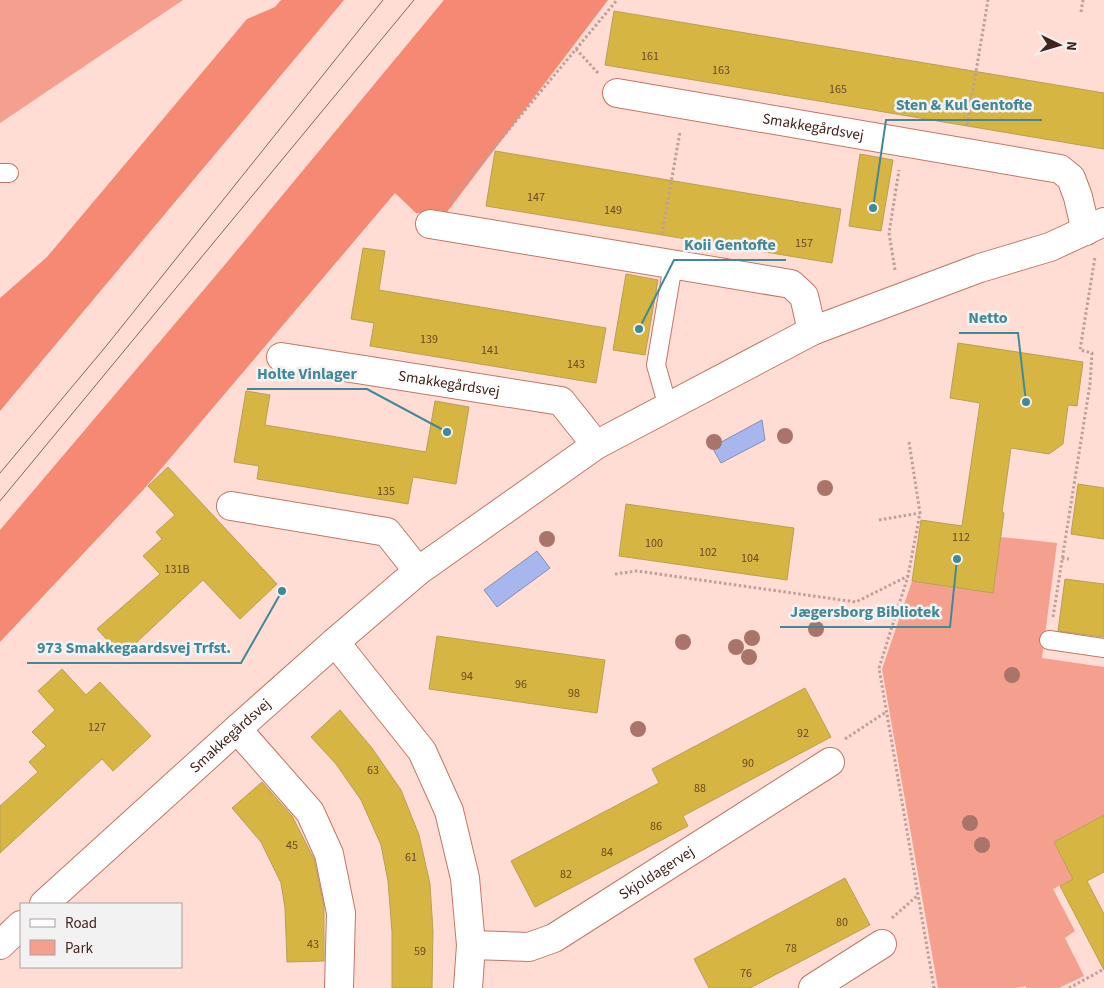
<svg xmlns="http://www.w3.org/2000/svg" width="1104" height="988" font-family="'Source Sans 3',sans-serif">
<rect width="100%" height="100%" fill="#ffdcd4"/>
<!-- green -->
<path fill="#f5a08f" d="M 0,0 L 183,0 L 0,123 Z
M 1001,537 L 1057,543 L 1042,658 L 1104,667 L 1104,815 L 1054,842 L 1073,879 L 1053,889 L 1075,931 L 1065,938 L 1084,976 L 1059,988 L 1026,988 L 1026,986 L 1016,988 L 938,988 L 882,669 L 912,581 L 993,593 Z"/>
<!-- forest -->
<path fill="#f58973" d="M 281,0 L 344,0 L 0,411 L 0,298 L 47,257 L 247,19 L 275,7 Z
M 444,0 L 608,0 L 447,212 L 416,213 L 395,193 L 144,489 L 0,642 L 0,530 L 223,267 Z"/>
<!-- water -->
<path fill="#a7b7ee" stroke="#898baf" d="M 762,420 L 765,440 L 721,463 L 712,447 Z
M 537,551 L 550,568 L 497,607 L 484,590 Z"/>
<!-- building -->
<path fill="#d7b542" stroke="#b8a053" d="M 614,11 L 1104,93 L 1104,149 L 605,65 Z
M 495,151 L 841,209 L 832,263 L 486,206 Z
M 860,154 L 893,160 L 881,231 L 849,226 Z
M 363,248 L 385,251 L 379,290 L 606,328 L 596,383 L 370,346 L 374,323 L 351,319 Z
M 626,274 L 658,280 L 645,355 L 613,350 Z
M 958,343 L 1083,362 L 1077,406 L 1068,405 L 1063,444 L 1049,454 L 1011,448 L 1002,512 L 1004,513 L 993,593 L 912,581 L 921,520 L 962,526 L 980,403 L 950,398 Z
M 246,391 L 270,395 L 265,425 L 426,452 L 435,401 L 469,407 L 456,484 L 413,477 L 408,504 L 257,479 L 259,466 L 234,462 Z
M 168,467 L 277,584 L 240,619 L 203,580 L 122,656 L 97,629 L 160,574 L 143,556 L 162,539 L 156,532 L 175,515 L 148,486 Z
M 1078,484 L 1104,488 L 1104,539 L 1071,534 Z
M 626,504 L 794,528 L 787,580 L 619,556 Z
M 1065,579 L 1104,584 L 1104,637 L 1058,631 Z
M 437,636 L 605,660 L 597,713 L 429,689 Z
M 62,669 L 86,695 L 100,682 L 151,736 L 113,771 L 102,759 L 0,853 L 0,806 L 38,772 L 29,762 L 46,746 L 32,732 L 55,710 L 38,691 Z
M 805,688 L 831,737 L 683,816 L 688,826 L 535,907 L 511,861 L 659,783 L 652,769 Z
M 340,710 L 372,748 L 401,790 L 419,835 L 430,884 L 433,932 L 432,988 L 392,988 L 392,932 L 388,881 L 381,845 L 361,800 L 336,764 L 311,737 Z
M 262,782 L 292,816 L 314,859 L 324,906 L 324,961 L 287,962 L 285,908 L 281,883 L 261,842 L 232,808 Z
M 1104,815 L 1104,872 L 1087,881 L 1104,914 L 1104,970 L 1060,886 L 1073,879 L 1054,842 Z
M 845,878 L 870,925 L 750,988 L 709,988 L 694,959 Z"/>
<g fill="none" stroke-linecap="round" stroke-linejoin="round">
<defs>
<path id="lane" d="M 0,173 L 9,173
M 668,407 L 656,365 L 673,265
M 1049,640 L 1104,648"/>
<g id="street">
<path id="s1" d="M 617,93 L 1060,169 L 1071,178 L 1078,197 L 1086,231"/>
<path d="M 430,224 L 791,284 L 804,296 L 812,331"/>
<path id="s2" d="M 281,357 L 561,401 L 596,445"/>
<path d="M 231,506 L 387,532 L 418,571"/>
<path d="M 335,642 L 422,751 L 449,811 L 465,878 L 471,945 L 468,988"/>
<path d="M 237,729 L 310,812 L 329,854 L 341,913 L 339,988"/>
<path id="s3" d="M 471,945 L 529,947 L 554,938 L 830,762"/>
<path d="M 813,988 L 882,944"/>
</g>
<g id="secondary">
<path id="s4" d="M 44,904 L 237,729 L 335,642 L 418,571 L 596,445 L 812,331 L 980,268 L 1050,247 L 1104,222"/>
<path d="M 0,945 L 21,925"/>
</g>
</defs>
<!-- lane casing -->
<use href="#lane" stroke="#c47666" stroke-width="20"/>
<!-- street casing -->
<use href="#street" stroke="#c47666" stroke-width="30"/>
<!-- secondary casing -->
<use href="#secondary" stroke="#c47666" stroke-width="30"/>
<!-- path -->
<path stroke="#c19f98" stroke-width="3" stroke-dasharray="2.5 2.5" stroke-linecap="butt" d="M 1081,12 L 1083,0
M 576,49 L 598,73
M 967,125 L 988,0
M 451,199 L 617,0
M 662,234 L 680,132
M 895,270 L 889,233 L 899,170
M 909,442 L 920,513 L 908,576 L 879,668 L 934,988
M 879,520 L 920,513
M 1062,558 L 1069,559
M 615,574 L 637,571 L 856,602 L 908,576
M 1053,617 L 1090,384 L 1092,353 L 1080,350 L 1095,257
M 845,739 L 886,712
M 892,918 L 917,896
M 1069,988 L 1104,969"/>
<!-- lane -->
<use href="#lane" stroke="#fff" stroke-width="18"/>
<!-- street -->
<use href="#street" stroke="#fff" stroke-width="28"/>
<!-- secondary -->
<use href="#secondary" stroke="#fff" stroke-width="28"/>
<!-- tram -->
<path stroke="#85645d" stroke-width="1" d="M 0,473 L 107,345 L 383,0
M 0,501 L 414,0"/>
</g>
<!-- trees -->
<g fill="#a9746a">
<circle cx="785" cy="436" r="8"/>
<circle cx="714" cy="442" r="8"/>
<circle cx="825" cy="488" r="8"/>
<circle cx="547" cy="539" r="8"/>
<circle cx="816" cy="629" r="8"/>
<circle cx="752" cy="638" r="8"/>
<circle cx="683" cy="642" r="8"/>
<circle cx="736" cy="647" r="8"/>
<circle cx="749" cy="657" r="8"/>
<circle cx="1012" cy="675" r="8"/>
<circle cx="638" cy="729" r="8"/>
<circle cx="970" cy="823" r="8"/>
<circle cx="982" cy="845" r="8"/>
</g>
<g text-anchor="middle" stroke-width="5" stroke-linejoin="round" paint-order="stroke">
<!-- number labels -->
<g font-size="12" fill="#684826">
<text x="650" y="60">161</text>
<text x="721" y="74">163</text>
<text x="838" y="93">165</text>
<text x="536" y="201">147</text>
<text x="613" y="214">149</text>
<text x="804" y="247">157</text>
<text x="429" y="343">139</text>
<text x="490" y="354">141</text>
<text x="576" y="368">143</text>
<text x="386" y="495">135</text>
<text x="961" y="541">112</text>
<text x="654" y="547">100</text>
<text x="708" y="556">102</text>
<text x="750" y="562">104</text>
<text x="177" y="573">131B</text>
<text x="467" y="680">94</text>
<text x="521" y="688">96</text>
<text x="574" y="697">98</text>
<text x="97" y="731">127</text>
<text x="803" y="737">92</text>
<text x="748" y="767">90</text>
<text x="373" y="774">63</text>
<text x="700" y="792">88</text>
<text x="656" y="830">86</text>
<text x="292" y="849">45</text>
<text x="607" y="856">84</text>
<text x="411" y="861">61</text>
<text x="566" y="878">82</text>
<text x="842" y="926">80</text>
<text x="313" y="948">43</text>
<text x="791" y="952">78</text>
<text x="420" y="955">59</text>
<text x="746" y="977">76</text>
</g>
<!-- street labels -->
<g font-size="15" fill="#43231d" stroke="#f2f2f2">
<text dy="5" stroke="none"><textPath href="#s1" startOffset="199">Smakkegårdsvej</textPath></text>
<text dy="5" stroke="none"><textPath href="#s2" startOffset="170">Smakkegårdsvej</textPath></text>
<text dy="5" stroke="none"><textPath href="#s4" startOffset="251">Smakkegårdsvej</textPath></text>
<text dy="5" stroke="none"><textPath href="#s3" startOffset="206">Skjoldagervej</textPath></text>
</g>
</g>
<!-- callouts -->
<path fill="none" stroke="#438896" stroke-width="2" d="M873 208L886 120H1042M639 329L674 260H786M1026 402L1018 333H959M447 432L367 389H247M957 559L950 627H780M282 591L241 663H27"/>
<g fill="#438896" stroke="#f2f2f2" stroke-width="2">
<circle cx="873" cy="208" r="5"/>
<circle cx="639" cy="329" r="5"/>
<circle cx="1026" cy="402" r="5"/>
<circle cx="447" cy="432" r="5"/>
<circle cx="957" cy="559" r="5"/>
<circle cx="282" cy="591" r="5"/>
</g>
<g font-size="16" text-anchor="middle" font-weight="bold" fill="#438896" stroke="#f2f2f2" stroke-width="5" stroke-linejoin="round" paint-order="stroke">
<text x="964" y="110">Sten &amp; Kul Gentofte</text>
<text x="730" y="250">Koii Gentofte</text>
<text x="988" y="323">Netto</text>
<text x="307" y="379">Holte Vinlager</text>
<text x="865" y="617">Jægersborg Bibliotek</text>
<text x="134" y="653">973 Smakkegaardsvej Trfst.</text>
</g>
<!-- legend -->
<rect x="20" y="903" width="162" height="65" fill="#f2f2f2" stroke="#ac9f9d"/>
<rect x="30" y="919" width="25" height="8" fill="#ffffff" stroke="#ac9f9d"/>
<text x="65" y="928" font-size="15" fill="#43231d">Road</text>
<rect x="30" y="940" width="25" height="15" fill="#f5a08f" stroke="#ac9f9d"/>
<text x="65" y="953" font-size="15" fill="#43231d">Park</text>
<!-- north arrow -->
<g transform="translate(1059 45) rotate(95)" stroke="#f2f2f2" stroke-width="4" paint-order="stroke">
<path d="M0-4L9 19L0 12L-9 19Z" fill="#43231d"/>
<text y="-8" font-size="14" font-weight="bold" text-anchor="middle" fill="#43231d">N</text>
</g>
</svg>
